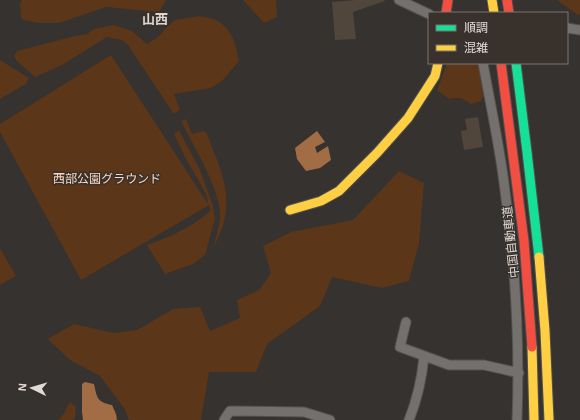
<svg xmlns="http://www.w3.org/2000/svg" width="580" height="420" font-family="Arial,'Noto Sans JP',sans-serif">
<rect width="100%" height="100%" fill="#35322f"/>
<!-- green -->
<path fill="#5c3618" d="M 22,0 L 166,0 L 159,12 L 106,7 L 59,23 L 38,23 L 21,19 L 20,3 Z
M 243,0 L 276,0 L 277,17 L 264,23 Z
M 557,0 L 580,0 L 580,14 L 578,15 Z
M 200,16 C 205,17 212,18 216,20 C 232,28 236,45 239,61 L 222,81 L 211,88 L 174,94 L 180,110 L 174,114 L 128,45 L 122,40 L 107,37 L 62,65 L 35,77 L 17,61 L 14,56 L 17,51 L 75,36 L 87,34 L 94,29 L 114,25 L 132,31 L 147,44 L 158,37 L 164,30 L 175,20 Z
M 111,55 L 208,204 L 207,196 L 185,157 L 174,134 L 179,130 L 200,170 L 213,206 L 215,219 L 205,255 L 193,264 L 165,274 L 147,245 C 170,237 192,227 210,211 L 209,205 L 81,280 L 0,132 L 0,124 Z
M 0,60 L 29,78 L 26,84 L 0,99 Z
M 447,63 L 478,63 L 483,96 L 481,101 L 471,104 C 464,98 458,97 449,99 L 441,93 L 437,91 Z
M 186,119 L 192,134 L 204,131 C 209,135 209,141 212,147 C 227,183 234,210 214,246 C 216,235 221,223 220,212 C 218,186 193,145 181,121 Z
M 399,171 L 424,183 L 419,243 L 409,281 L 382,288 L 332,277 L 320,306 L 267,344 L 256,372 L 209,372 L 201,420 L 129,420 L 124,408 L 100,376 L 70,360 L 48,339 L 74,324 L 114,333 L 137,330 L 173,309 L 200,307 L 210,331 L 240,318 L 237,300 L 259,290 L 271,273 L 263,246 L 291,232 L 353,220 Z
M 0,248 L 16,276 L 0,285 Z
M 70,402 L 76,407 L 75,418 L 73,420 L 58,420 C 65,415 65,409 70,402 Z"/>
<!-- water -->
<path fill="#a26c45" d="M 317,131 L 325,142 L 315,147 L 317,153 L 328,146 L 331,160 L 320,168 L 306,171 L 297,159 L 295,148 Z
M 85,382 L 94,384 C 97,398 97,402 112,405 L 116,414 L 117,420 L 83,420 L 82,412 L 82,384 Z"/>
<!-- building -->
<path fill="#51463b" d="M 355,0 L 384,0 L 385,1 L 353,12 L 356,39 L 335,40 L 332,2 Z
M 478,117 L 483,147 L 464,150 L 461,131 L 467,130 L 465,119 Z"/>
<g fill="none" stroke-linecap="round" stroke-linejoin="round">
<defs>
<path id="street" d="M 399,0 L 429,14
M 567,28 L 580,30
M 483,63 C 490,103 499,143 504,183 C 515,261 520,341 517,420
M 406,322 L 400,347 L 449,365 L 484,365 L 519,373
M 224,420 L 230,411 L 304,412 L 330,420
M 409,420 C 417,400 422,378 424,356"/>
<path id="fast" d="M 516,63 L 527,152 L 539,257"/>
<path id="slow" d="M 492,0 L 494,13
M 290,210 L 321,201 L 339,191 L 377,153 L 408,118 L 435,76 L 438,63
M 539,257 L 545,331 L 549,420
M 532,347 L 534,420"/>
<path id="jam" d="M 507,0 L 509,13
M 446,13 L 448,0
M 501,63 L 524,241 L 532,347"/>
</defs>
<!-- street casing -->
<use href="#street" stroke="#53504e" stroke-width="11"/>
<!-- fast casing -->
<use href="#fast" stroke="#53504e" stroke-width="11"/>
<!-- slow casing -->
<use href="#slow" stroke="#53504e" stroke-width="11"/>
<!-- jam casing -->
<use href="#jam" stroke="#53504e" stroke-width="11"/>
<!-- street -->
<use href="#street" stroke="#73706e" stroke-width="9"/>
<!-- fast -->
<use href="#fast" stroke="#16e098" stroke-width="9"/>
<!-- slow -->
<use href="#slow" stroke="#ffcf43" stroke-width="9"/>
<!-- jam -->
<use href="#jam" stroke="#f24e42" stroke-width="9"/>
</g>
<g text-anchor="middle" stroke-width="3" stroke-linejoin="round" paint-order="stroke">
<!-- park labels -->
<g font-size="12" fill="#fbd8c1" stroke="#38312c">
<text x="107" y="183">西部公園グラウンド</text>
</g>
<!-- street labels -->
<g font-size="12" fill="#e0dbd8" stroke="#38312c">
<text transform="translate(511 242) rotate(-96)" y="4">中国自動車道</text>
</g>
<!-- neighbourhood labels -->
<g font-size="13" font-weight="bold" fill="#e0d6d0" stroke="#38312c">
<text x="155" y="24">山西</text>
</g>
</g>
<!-- legend -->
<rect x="428" y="12" width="140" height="52" fill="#38312c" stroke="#7b7571"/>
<rect x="436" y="25" width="20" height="6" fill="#16e098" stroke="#7b7571"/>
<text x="464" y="32" font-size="12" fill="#e0dbd8">順調</text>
<rect x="436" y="45" width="20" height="6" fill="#ffcf43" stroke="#7b7571"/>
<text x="464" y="52" font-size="12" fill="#e0dbd8">混雑</text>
<!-- north arrow -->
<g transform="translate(32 388) rotate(275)" stroke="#38312c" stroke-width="3" paint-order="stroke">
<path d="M0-3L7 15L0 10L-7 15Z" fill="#e0dbd8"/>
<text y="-6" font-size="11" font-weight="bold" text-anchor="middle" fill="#e0dbd8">N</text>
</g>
</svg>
